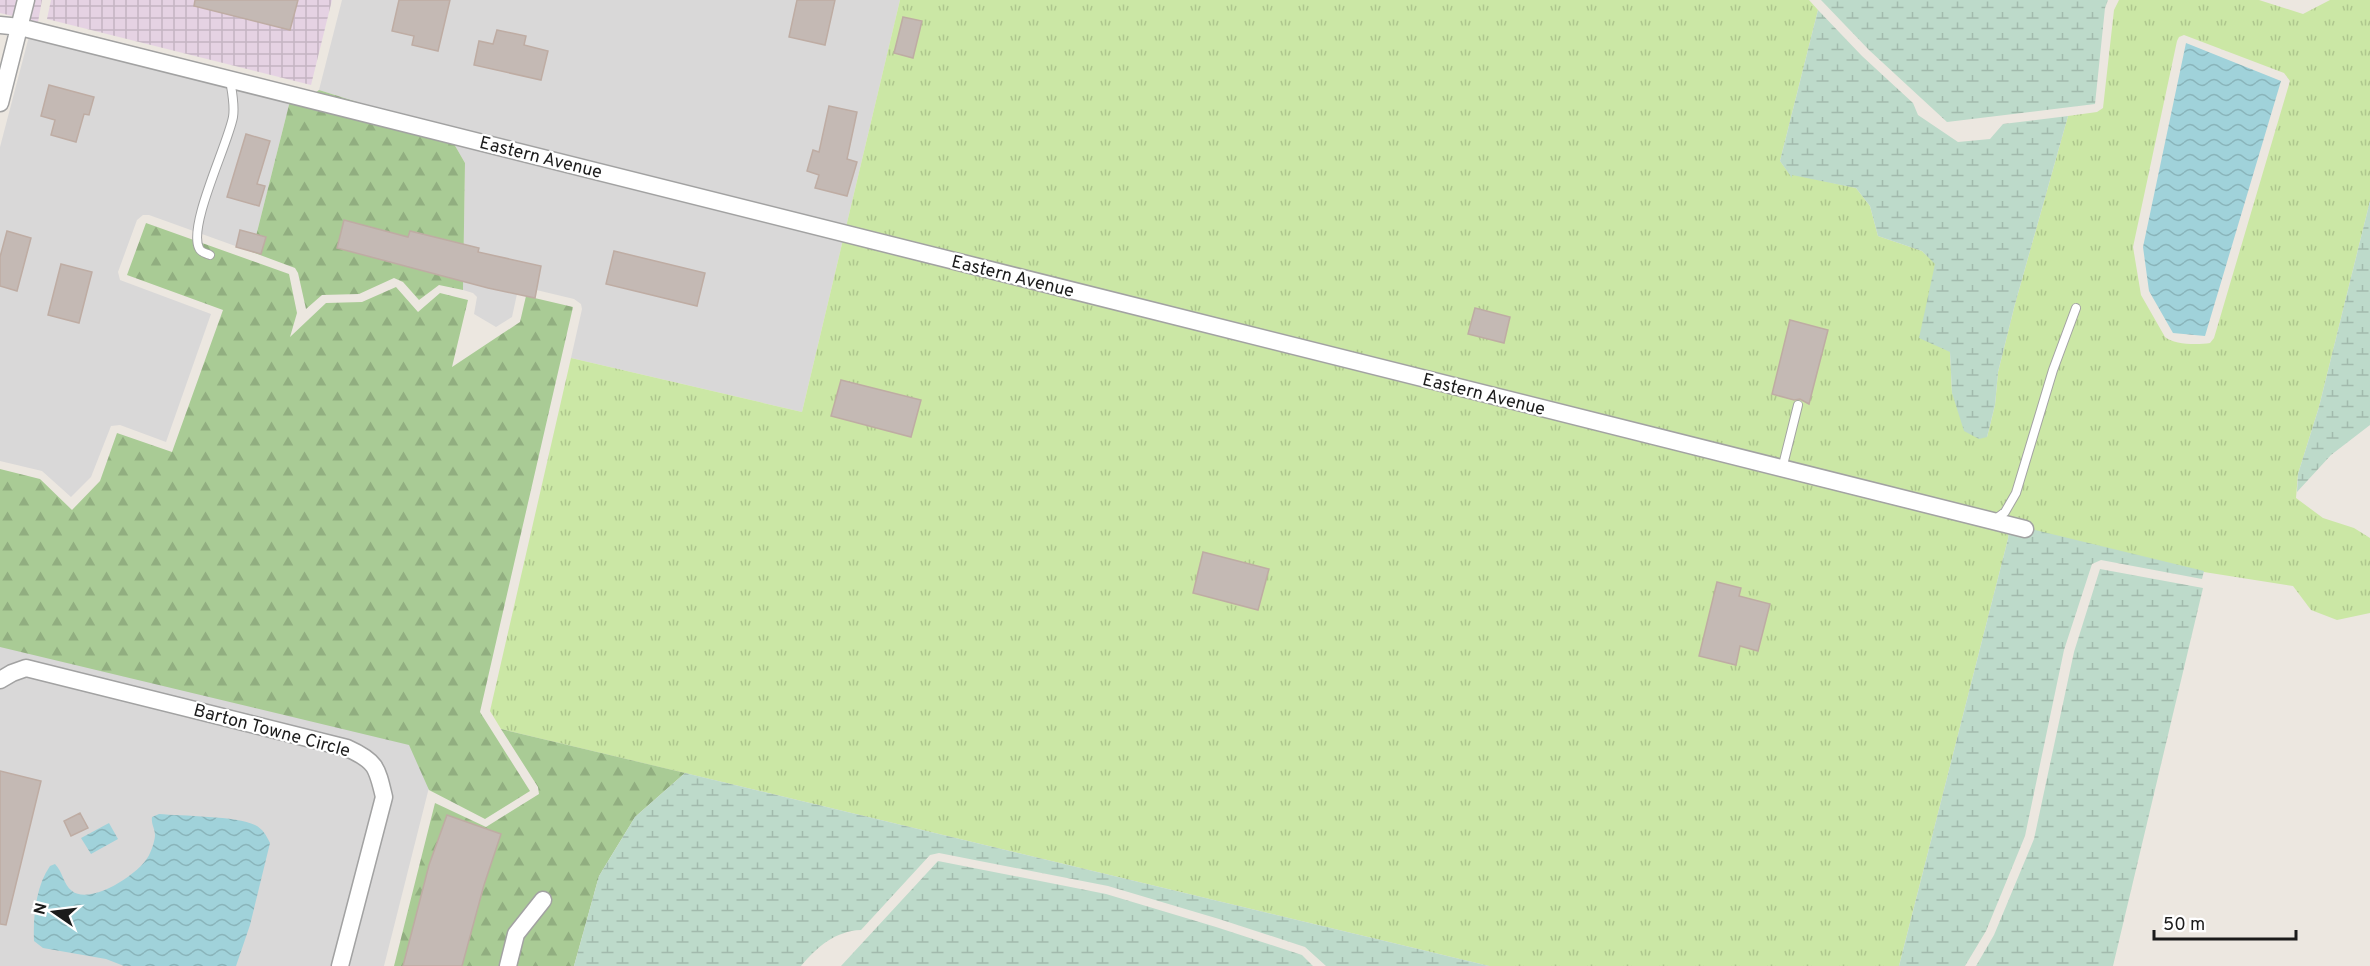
<svg xmlns="http://www.w3.org/2000/svg" width="2370" height="966" font-family="Overpass,sans-serif">
<defs>
<pattern id="industrial-grid" width="8" height="8" patternUnits="userSpaceOnUse" patternTransform="scale(1.5)"><rect width="8" height="8" fill="#e5d2e3"/><path d="M0 4h8M4 0v8" fill="none" stroke="#c4b4c2"/></pattern>
<pattern id="grass-tufts" width="24" height="20" patternUnits="userSpaceOnUse" patternTransform="scale(1.5)"><rect width="24" height="20" fill="#cbe7a5"/><path d="M3 7l-1-3M5 7V3M7 7l1-3M15 17l-1-3M17 17v-4M19 17l1-3" fill="none" stroke="#aec68d"/></pattern>
<pattern id="forest-firs" width="22" height="20" patternUnits="userSpaceOnUse" patternTransform="scale(1.5)"><rect width="22" height="20" fill="#a9cb95"/><path d="M5 1l3.5 6h-7zM16 11l3.5 6h-7z" fill="#91ae80"/></pattern>
<pattern id="wetland-marsh" width="20" height="14" patternUnits="userSpaceOnUse" patternTransform="scale(1.5)"><rect width="20" height="14" fill="#bddaca"/><path d="M1 5h8M5 5V1M11 12h8M15 12V8" fill="none" stroke="#a2baad"/></pattern>
<pattern id="water-waves" width="16" height="10" patternUnits="userSpaceOnUse" patternTransform="scale(1.5)"><rect width="16" height="10" fill="#a0d2da"/><path d="M0 5q4-4 8 0t8 0" fill="none" stroke="#89b4ba"/></pattern>
</defs>
<rect width="100%" height="100%" fill="#ece7e0"/>
<!-- residential -->
<path fill="#d9d8d8" d="M 342,0 L 900,0 L 802,412 L 571,358 L 582,309 L 581,304 L 574,299 L 528,288 L 517,294 L 512,317 L 496,327 L 474,314 L 477,297 L 473,293 L 463,290 L 465,163 L 446,130 L 319,90 Z
M 33,21 L 39,25 L 293,89 L 252,252 L 149,215 L 143,215 L 137,220 L 118,272 L 120,280 L 211,314 L 166,442 L 120,425 L 111,426 L 91,477 L 71,497 L 42,471 L 0,461 L 0,147 Z
M 0,622 L 444,728 L 384,966 L 0,966 Z"/>
<!-- industrial -->
<path fill="url(#industrial-grid)" d="M 0,0 L 42,0 L 38,22 L 0,13 Z
M 51,0 L 332,0 L 311,85 L 47,19 Z"/>
<!-- grass -->
<path fill="url(#grass-tufts)" fill-rule="evenodd" d="M 900,0 L 1809,0 L 1818,10 L 1780,161 L 1792,177 L 1792,174 L 1856,188 L 1870,206 L 1878,236 L 1922,251 L 1936,264 L 1930,295 L 1950,352 L 1952,393 L 1987,437 L 1995,405 L 1998,372 L 2015,304 L 2068,116 L 2097,112 L 2103,108 L 2114,10 L 2119,0 L 2259,0 L 2303,14 L 2330,0 L 2370,0 L 2370,201 L 2319,407 L 2298,474 L 2296,498 L 2323,518 L 2354,528 L 2370,538 L 2370,613 L 2337,620 L 2311,610 L 2293,586 L 2204,572 L 2010,525 L 2008,539 L 1899,966 L 1489,966 L 501,729 L 490,711 L 571,358 L 802,412 ZM 2184,35 L 2284,73 L 2290,81 L 2214,338 L 2210,343 C 2198,345 2174,345 2165,337 L 2141,295 L 2133,247 L 2177,41 L 2179,37 Z"/>
<!-- forest -->
<path fill="url(#forest-firs)" d="M 293,89 L 315,93 L 319,90 L 446,130 L 465,163 L 463,290 L 439,285 L 419,300 L 403,282 L 394,278 L 359,294 L 322,295 L 306,309 L 298,273 L 295,268 L 252,252 Z
M 146,223 L 289,274 L 297,313 L 290,337 L 326,303 L 362,302 L 396,287 L 418,312 L 440,293 L 468,300 L 452,367 L 520,322 L 526,296 L 573,307 L 480,712 L 530,791 L 485,819 L 429,790 L 409,745 L 0,647 L 0,469 L 40,479 L 72,510 L 100,481 L 117,433 L 172,452 L 223,310 L 127,275 Z
M 501,729 L 685,773 L 635,817 L 599,876 L 574,966 L 394,966 L 435,803 L 486,827 L 539,794 L 538,787 Z"/>
<!-- wetland -->
<path fill="url(#wetland-marsh)" d="M 1821,0 L 2108,0 L 2105,8 L 2095,104 L 1947,122 L 1869,50 Z
M 1818,10 L 1862,56 L 1913,103 L 1918,115 L 1958,142 L 1990,139 L 2003,124 L 2068,116 L 2015,304 L 1998,372 L 1995,405 L 1987,437 L 1979,439 L 1964,431 L 1952,393 L 1950,352 L 1919,338 L 1935,264 L 1922,251 L 1878,236 L 1870,206 L 1856,188 L 1792,175 L 1792,178 L 1780,161 Z
M 2370,201 L 2370,425 L 2331,455 L 2297,492 L 2298,474 L 2319,407 Z
M 2010,524 L 2204,571 L 2202,579 L 2101,560 L 2092,564 L 2064,650 L 2025,836 L 1986,931 L 1965,966 L 1899,966 L 2008,539 Z
M 2100,569 L 2203,588 L 2113,966 L 1976,966 L 1994,935 L 2034,839 L 2074,652 Z
M 685,773 L 1489,966 L 1326,966 L 1305,947 L 1219,919 L 1108,886 L 939,853 L 930,855 L 861,930 C 835,931 817,947 801,966 L 574,966 L 599,876 L 635,817 Z
M 938,861 L 1106,894 L 1216,927 L 1302,955 L 1313,966 L 841,966 Z"/>
<!-- water -->
<path fill="url(#water-waves)" d="M 2186,43 L 2281,81 L 2205,336 L 2173,333 L 2149,291 L 2143,247 Z
M 159,814 C 181,816 237,816 255,825 C 263,829 266,835 270,843 L 250,925 L 236,966 L 124,966 L 106,959 L 43,948 L 34,941 C 33,916 36,886 50,866 L 55,864 C 63,872 63,884 72,891 C 91,906 143,872 150,853 C 152,849 155,840 155,835 C 155,829 151,824 152,817 Z
M 109,823 L 118,839 L 91,854 L 81,838 Z"/>
<!-- building -->
<path fill="#c4b9b4" stroke="#beaca3" stroke-width="1.5" d="M 195,0 L 298,0 L 290,30 L 194,6 Z
M 399,0 L 450,0 L 438,51 L 412,45 L 414,36 L 392,31 Z
M 797,0 L 835,0 L 825,45 L 789,37 Z
M 903,17 L 922,21 L 913,58 L 894,53 Z
M 497,30 L 526,36 L 524,45 L 548,51 L 541,80 L 474,65 L 479,41 L 493,44 Z
M 49,85 L 94,97 L 89,115 L 84,114 L 76,142 L 51,135 L 55,120 L 41,116 Z
M 829,106 L 857,112 L 847,159 L 857,162 L 847,196 L 815,188 L 819,175 L 807,171 L 813,150 L 819,152 Z
M 246,134 L 270,141 L 257,184 L 265,186 L 259,206 L 227,197 Z
M 344,220 L 408,237 L 410,231 L 479,248 L 478,252 L 541,266 L 535,298 L 488,288 L 337,248 Z
M 240,230 L 266,237 L 261,254 L 236,247 Z
M 7,231 L 31,238 L 17,291 L 0,286 L 0,257 Z
M 614,251 L 705,273 L 697,306 L 606,284 Z
M 61,264 L 92,272 L 79,323 L 48,315 Z
M 1475,308 L 1510,317 L 1504,343 L 1468,334 Z
M 1790,320 L 1828,330 L 1809,404 L 1800,399 L 1794,400 L 1772,394 Z
M 841,380 L 921,400 L 911,437 L 831,416 Z
M 1203,552 L 1269,569 L 1258,610 L 1193,593 Z
M 1717,582 L 1741,588 L 1739,596 L 1770,604 L 1758,651 L 1740,646 L 1736,665 L 1699,656 Z
M 0,771 L 41,781 L 6,925 L 0,924 Z
M 80,813 L 88,828 L 71,836 L 64,821 Z
M 447,815 L 501,834 L 484,885 L 462,966 L 403,966 L 429,865 Z"/>
<g fill="none" stroke-linecap="round" stroke-linejoin="round">
<defs>
<path id="service" d="M 210,255 C 206,253 201,253 199,248 C 188,225 228,144 233,117 C 235,105 232,92 230,80
M 1782,469 L 1798,405
M 1993,521 L 2005,512 L 2016,493 L 2053,370 L 2076,308"/>
<path id="minor" d="M 0,25 L 20,27 L 2025,529
M 0,103 L 26,0
M 0,680 L 12,673 L 26,668 L 347,748 C 376,761 377,767 384,797 L 340,966
M 508,966 L 516,934 L 543,900"/>
</defs>
<!-- service casing -->
<use href="#service" stroke="#a2a2a2" stroke-width="10"/>
<!-- minor casing -->
<use href="#minor" stroke="#a2a2a2" stroke-width="19"/>
<!-- service -->
<use href="#service" stroke="#fff" stroke-width="8"/>
<!-- minor -->
<use href="#minor" stroke="#fff" stroke-width="16"/>
</g>
<g text-anchor="middle" stroke-width="4.5" stroke-linejoin="round" paint-order="stroke">
<!-- street labels -->
<g font-size="18" fill="#1b1b1b" stroke="#fff">
<text transform="translate(541 157) rotate(14)" y="6">Eastern Avenue</text>
<text transform="translate(1013 276) rotate(14)" y="6">Eastern Avenue</text>
<text transform="translate(1484 394) rotate(14)" y="6">Eastern Avenue</text>
<text transform="translate(272 730) rotate(15)" y="6">Barton Towne Circle</text>
</g>
</g>
<!-- north arrow -->
<g transform="translate(54 912) rotate(284)" stroke="#ffffff" stroke-width="4.5" paint-order="stroke">
<path d="M0-4.5L10 22L0 15L-10 22Z" fill="#1b1b1b"/>
<text y="-9" font-size="16" font-weight="bold" text-anchor="middle" fill="#1b1b1b">N</text>
</g>
<!-- scale -->
<path d="M2154 930v9h142v-9" fill="none" stroke="#1b1b1b" stroke-width="3"/>
<text x="2163" y="930" font-size="18" fill="#1b1b1b" stroke="#ffffff" stroke-width="4.5" paint-order="stroke">50 m</text>
</svg>
